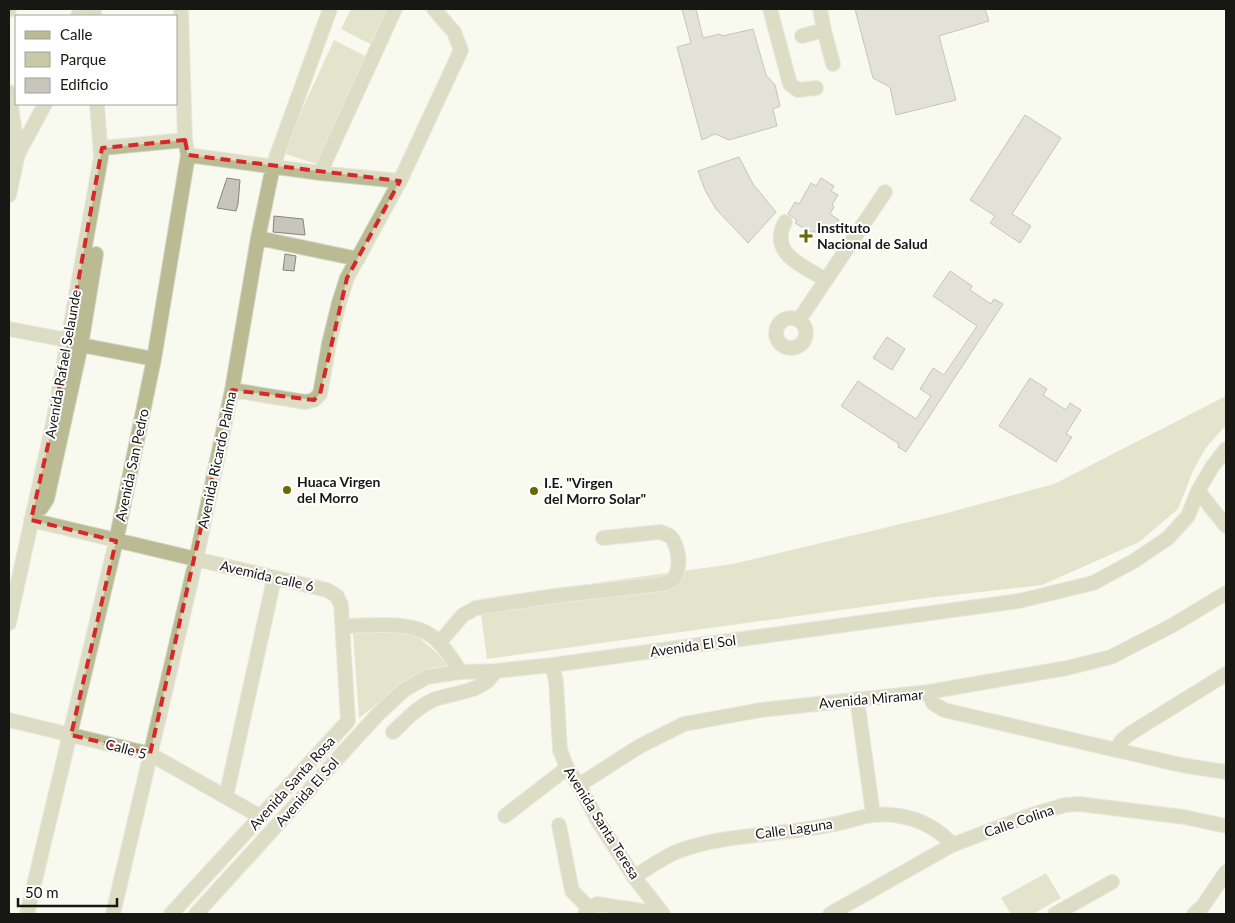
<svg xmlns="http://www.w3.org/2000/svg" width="1235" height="923" font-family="Lato,sans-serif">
<rect width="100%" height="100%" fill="#f9faef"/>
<!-- green -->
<path fill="#c9caa5" d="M 351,9 L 390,9 L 372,45 L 341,29 Z
M 334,40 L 369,58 L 320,165 L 282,153 Z
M 1226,396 L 1226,425 L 1205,449 L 1193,471 L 1178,509 L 1139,542 L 1042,585 L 927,598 L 487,659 L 479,599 L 733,564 L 947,513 L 1054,484 Z
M 395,631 L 417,636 L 437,653 L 448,666 L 430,668 L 404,683 L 359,718 L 353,633 Z
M 1046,873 L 1061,898 L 1033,914 L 1011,914 L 1001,898 Z"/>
<!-- building -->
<path fill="#c6c6bc" stroke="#85857c" d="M 682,9 L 696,9 L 703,38 L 720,34 L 722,36 L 753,29 L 766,75 L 775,85 L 780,106 L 773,109 L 777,126 L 729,140 L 715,134 L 702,140 L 677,47 L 691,43 Z
M 855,9 L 985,9 L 989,21 L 939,36 L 956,100 L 896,115 L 890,87 L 873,78 Z
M 1025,115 L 1061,138 L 1012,214 L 1031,226 L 1020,243 L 990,223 L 995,216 L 970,200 Z
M 739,157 L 753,184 L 776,212 L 748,243 L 716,209 L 705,190 L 698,171 Z
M 227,178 L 240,180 L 238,204 L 236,211 L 217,208 Z
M 821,178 L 834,186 L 831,191 L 838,195 L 832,205 L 834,207 L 830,214 L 839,220 L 832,231 L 824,226 L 819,234 L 813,231 L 812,233 L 795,223 L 797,220 L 788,214 L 795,202 L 799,204 L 811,183 L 816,186 Z
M 274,216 L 303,219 L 305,235 L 273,232 Z
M 285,254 L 296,256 L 294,271 L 283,270 Z
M 950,271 L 972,286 L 970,290 L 991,304 L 994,299 L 1003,304 L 906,452 L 898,447 L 899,444 L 841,406 L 858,381 L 916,419 L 931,396 L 920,389 L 933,368 L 944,375 L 977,326 L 933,296 Z
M 887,337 L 905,349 L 892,370 L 873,358 Z
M 1030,378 L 1047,389 L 1043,395 L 1066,410 L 1070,403 L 1081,410 L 1066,434 L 1072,437 L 1056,462 L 999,426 Z"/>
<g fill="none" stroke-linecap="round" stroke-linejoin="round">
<defs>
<path id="minor" d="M 770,9 L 790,84 L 798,90 L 816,88
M 9,10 L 9,9
M 78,16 L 81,9
M 94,16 L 94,9
M 824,30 L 833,64
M 802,36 L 824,30 L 820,9
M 9,92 L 18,154
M 102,148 L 185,140
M 188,155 L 320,173 L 400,181
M 320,173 L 395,9
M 9,195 L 18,154 L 45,104
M 785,222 C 768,254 804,266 826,280
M 258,238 L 358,259
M776 333a15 15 0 1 1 30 0a15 15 0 1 1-30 0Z
M 799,320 L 885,192
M 9,329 L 67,340
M 81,345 L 154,359
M 232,390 L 305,402 L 314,400 L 320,394 L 329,344 L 339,303 L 347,278 L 400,181 L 461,50 L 454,32 L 434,9
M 1198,491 L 1226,526
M 33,512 L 41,508 L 47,499 L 81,345 L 96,254
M 31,520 L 327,590 L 337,596 L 341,605 L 348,721 L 171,914
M 9,623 L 53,423 L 101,157 L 97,104
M 343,626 C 366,626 404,621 425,632 C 441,640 451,658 461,672
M 439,643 L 463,615 L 476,608 L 554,596 L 661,584 C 665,583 671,582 674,578 C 681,568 679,550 673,540 C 671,535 665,534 660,532 L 603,538
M 552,665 L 556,681 L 560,750 L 567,768 L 579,785 L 599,823 L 634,877 L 663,914
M 928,692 L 933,703 L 944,710 L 1181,765 L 1226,772
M 857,699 L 873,814
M 9,720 L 150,754 L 261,817
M 393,732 C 406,720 417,707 433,700 C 453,692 485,693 495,671
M 1117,749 L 1122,740 L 1131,733 L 1226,674
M 579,785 L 640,746 L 684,724 L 761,710 L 928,692 L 1067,668 L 1111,657 L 1173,625 L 1226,593
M 226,797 L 274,579
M 505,816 L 567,768
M 559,825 L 572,891 L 590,909
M 634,877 C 647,869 662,858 676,852 C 726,833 778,836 830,825 C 857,820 871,811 900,816 C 919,819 941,830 952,845
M 27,914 L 116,541 L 154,359 L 188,155 L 185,140 L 181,9
M 113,914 L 196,560 L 232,390 L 258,238 L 273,166 L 330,9
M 196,914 L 378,714 L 404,690 L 427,677 L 461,672 L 495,671 L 552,665 L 1019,601 L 1093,583 L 1134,561 L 1168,538 L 1188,516 L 1198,491 L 1212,467 L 1226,449
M 585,914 L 597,904 L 662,914
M 830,914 L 952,845 L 1031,815 L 1065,805 L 1079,804 L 1184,817 L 1226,826
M 1055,914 L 1112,882
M 1194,914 L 1203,906 L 1226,872"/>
</defs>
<!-- minor casing -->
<use href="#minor" stroke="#d5d6cc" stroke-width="16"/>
<!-- minor -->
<use href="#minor" stroke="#babb93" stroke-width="14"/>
</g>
<!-- marked area -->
<path d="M0 0H1235V923H0ZM 185,140 L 188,155 L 400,181 L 347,278 L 320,394 L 314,400 L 232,390 L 150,754 L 71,735 L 116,541 L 31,520 L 53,423 L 102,148 Z" fill="#f9faef" fill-opacity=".55" fill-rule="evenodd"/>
<path fill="none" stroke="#d62828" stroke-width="4" stroke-dasharray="10 6" stroke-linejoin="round" d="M 185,140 L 188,155 L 400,181 L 347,278 L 320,394 L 314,400 L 232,390 L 150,754 L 71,735 L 116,541 L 31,520 L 53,423 L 102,148 Z"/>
<!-- markers -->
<g fill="#696802" stroke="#fff" stroke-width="2">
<path d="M803.5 228.5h5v5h5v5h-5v5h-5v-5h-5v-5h5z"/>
<circle cx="287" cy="490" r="5"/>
<circle cx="534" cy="491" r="5"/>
</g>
<g text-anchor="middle" stroke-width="4" stroke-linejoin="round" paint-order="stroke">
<!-- poi labels -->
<g font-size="14" font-weight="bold" fill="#171714" stroke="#fff" text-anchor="start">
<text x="817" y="233">Instituto<tspan x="817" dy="16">Nacional de Salud</tspan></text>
<text x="297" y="487">Huaca Virgen<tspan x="297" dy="16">del Morro</tspan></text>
<text x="544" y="488">I.E. "Virgen<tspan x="544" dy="16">del Morro Solar"</tspan></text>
</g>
<!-- street labels -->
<g font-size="14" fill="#171714" stroke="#fff">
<text transform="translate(63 364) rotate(-80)" y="5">Avenida Rafael Selaunde</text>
<text transform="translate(217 460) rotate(-78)" y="5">Avenida Ricardo Palma</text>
<text transform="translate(132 465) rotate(-78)" y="5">Avenida San Pedro</text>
<text transform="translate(267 576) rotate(13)" y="5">Avemida calle 6</text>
<text transform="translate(693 646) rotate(-8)" y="5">Avenida El Sol</text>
<text transform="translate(871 699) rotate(-5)" y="5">Avenida Miramar</text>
<text transform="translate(126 749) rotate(15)" y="5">Calle 5</text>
<text transform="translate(292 783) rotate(-48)" y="5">Avenida Santa Rosa</text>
<text transform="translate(307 792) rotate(-48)" y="5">Avenida El Sol</text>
<text transform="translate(1019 821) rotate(-19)" y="5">Calle Colina</text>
<text transform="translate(602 823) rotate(58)" y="5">Avenida Santa Teresa</text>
<text transform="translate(794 829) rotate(-8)" y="5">Calle Laguna</text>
</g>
</g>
<!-- border -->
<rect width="1235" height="923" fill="none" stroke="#171714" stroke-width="20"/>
<!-- legend -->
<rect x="15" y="15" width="162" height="90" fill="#ffffff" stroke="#a2a2a1"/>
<rect x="25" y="31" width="25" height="8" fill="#babb93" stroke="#a2a2a1"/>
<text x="60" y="40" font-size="15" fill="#171714">Calle</text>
<rect x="25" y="52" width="25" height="15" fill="#c9caa5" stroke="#a2a2a1"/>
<text x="60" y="65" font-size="15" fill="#171714">Parque</text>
<rect x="25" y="78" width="25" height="15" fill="#c6c6bc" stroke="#a2a2a1"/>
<text x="60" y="90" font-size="15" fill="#171714">Edificio</text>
<!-- scale -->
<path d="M18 898v8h99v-8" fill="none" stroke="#171714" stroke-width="2.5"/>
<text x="25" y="898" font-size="15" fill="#171714" stroke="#ffffff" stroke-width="4" paint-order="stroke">50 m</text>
</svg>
